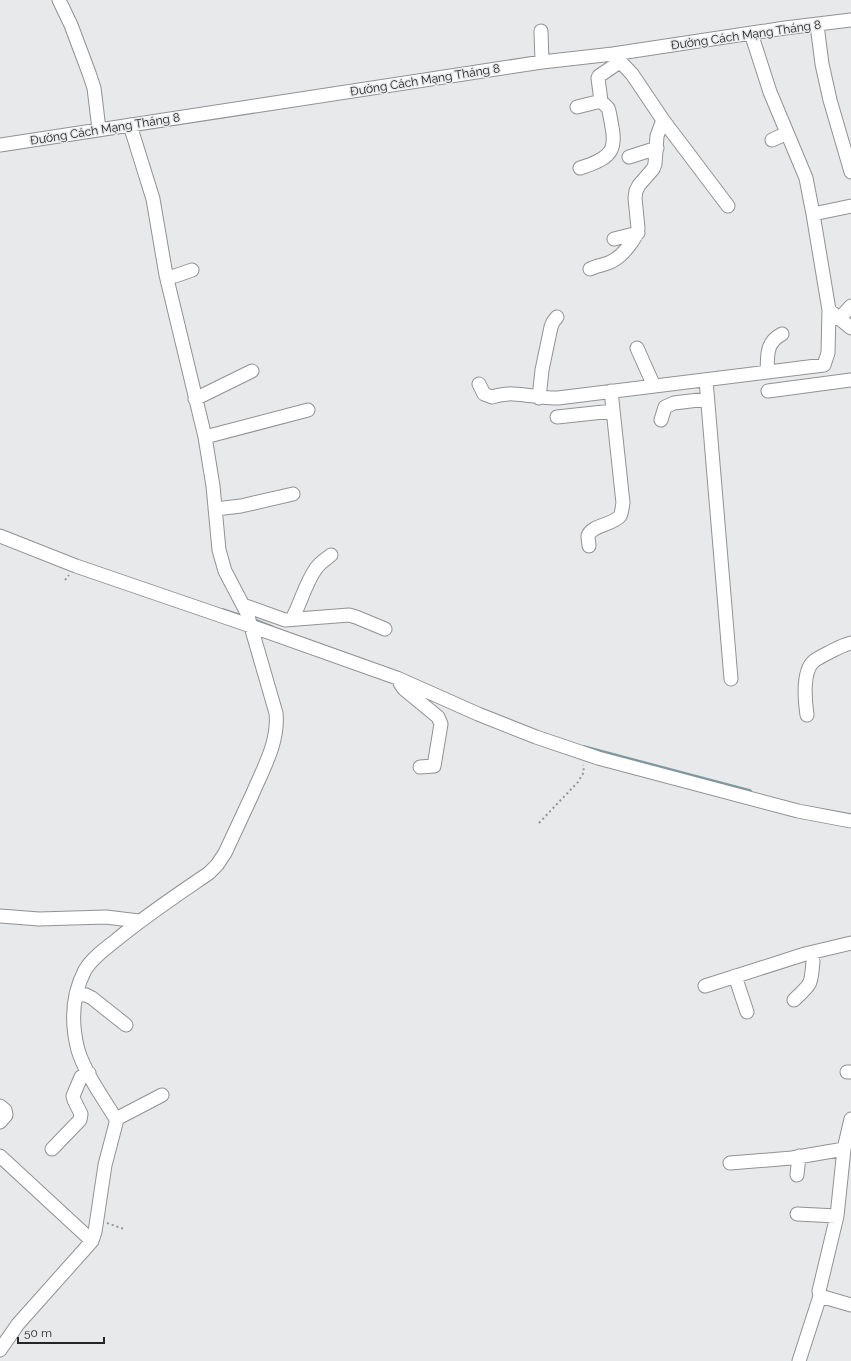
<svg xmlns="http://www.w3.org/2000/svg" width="851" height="1361" font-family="Raleway,sans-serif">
  <rect width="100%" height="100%" fill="#e8e9ea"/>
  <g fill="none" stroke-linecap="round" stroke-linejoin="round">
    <path stroke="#749ba2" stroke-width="3.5" d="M 223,610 L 244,617
      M 252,619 L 272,627
      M 584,747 L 750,791"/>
    <defs>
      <path id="minor" d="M 59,0 L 71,25 L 89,73 L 94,88 L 99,129
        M 817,25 L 822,64 L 830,100 L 851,172
        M 541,31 L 542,62
        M 613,54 L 632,74 L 663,120 L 728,206
        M 577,107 L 601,101
        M 772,140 L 787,133
        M 0,145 L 542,62 L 613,54 L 785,28 L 851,20
        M 629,157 L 657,148
        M 580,168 C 619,156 616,146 609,111 L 608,108 L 601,101 L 598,78 L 599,76 L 621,61
        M 813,214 L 851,206
        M 614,239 L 638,233
        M 590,269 C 598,265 607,265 614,260 C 623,255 637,238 638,228 L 635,198 L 636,191 L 639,185 L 653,169 L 655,164 L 657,136 L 663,120
        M 166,275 L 175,276 L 192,270
        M 829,310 L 851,328
        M 839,319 L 851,306
        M 637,348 L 654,386
        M 767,372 C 768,356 765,343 782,334
        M 706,380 L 731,679
        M 479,384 L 484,394 L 492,397 C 515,389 535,399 558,398 L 824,365 L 828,353 L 829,310 L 813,214 L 806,178 L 770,92 L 751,33
        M 768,391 L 851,380
        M 539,398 L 542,370 L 551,327 L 553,322 L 557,317
        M 195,399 L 252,371
        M 557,417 L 613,411
        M 661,420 L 665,407 L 674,403 L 707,399
        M 205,437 L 308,410
        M 215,509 L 241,506 L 293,494
        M 0,536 L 76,566 L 251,626 L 397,678 L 478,714 L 536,737 L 598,758 L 798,811 L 851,821
        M 589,546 C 589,543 588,539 588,536 C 591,525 613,525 620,516 C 622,513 622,507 623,503 L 611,391
        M 243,605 L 285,620 L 349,615 L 356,617 L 385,629
        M 292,619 C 301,603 305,583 317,567 C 320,563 326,559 331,555
        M 400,683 L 404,689 L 438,717 L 441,724 L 434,766 L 420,767
        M 807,715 C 805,701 802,671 814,661 C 818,658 824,655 828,653 C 836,649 842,645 851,643
        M 0,916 L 39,919 L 106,917 L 139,921
        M 735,976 L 747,1012
        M 705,986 L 805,954 L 851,943
        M 76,994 L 86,995 L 92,998 L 126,1025
        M 794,1000 C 812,983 811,985 813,961
        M 847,1072 L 851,1072
        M 0,1106 L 5,1110 L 6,1115 L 0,1122
        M 116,1119 L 162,1095
        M 851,1119 L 844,1149 L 837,1216 L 819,1291 L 820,1296 L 851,1305
        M 52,1149 L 80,1120 L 81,1114 L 74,1100 L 73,1096 L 81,1077 L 89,1073
        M 0,1156 L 92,1241
        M 730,1163 L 792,1158 L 844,1149
        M 797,1175 L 799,1156
        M 797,1214 L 837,1216
        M 0,1350 L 18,1324 L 92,1241 L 95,1232 L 105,1165 L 116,1123 L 116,1119 C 103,1098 85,1073 78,1050 C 71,1023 72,995 85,970 C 92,958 105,949 115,941 C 145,916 177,895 209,873 L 217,865 L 225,853 C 234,834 243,814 252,795 C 263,769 279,742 276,713 L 247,613 L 225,571 L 219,550 L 213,486 L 205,437 L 166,275 L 153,199 L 130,125
        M 799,1361 L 820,1296"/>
    </defs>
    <use href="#minor" stroke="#929294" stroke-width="15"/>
    <path stroke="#939495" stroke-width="2" stroke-dasharray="2 3" stroke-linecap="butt" d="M 65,580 L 69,575
      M 539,823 L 578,782 L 584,772 L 583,765
      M 107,1223 L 124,1229"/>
    <use href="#minor" stroke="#fff" stroke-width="13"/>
  </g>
  <g text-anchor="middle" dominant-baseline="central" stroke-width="3" stroke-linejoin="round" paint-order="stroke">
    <g font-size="12" fill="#252526" stroke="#e8e9ea">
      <text transform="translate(746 35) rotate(-8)">Đường Cách Mạng Tháng 8</text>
      <text transform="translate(425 80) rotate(-9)">Đường Cách Mạng Tháng 8</text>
      <text transform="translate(105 129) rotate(-9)">Đường Cách Mạng Tháng 8</text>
    </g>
  </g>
  <path d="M18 1337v6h86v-6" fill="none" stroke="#252526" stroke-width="2"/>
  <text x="24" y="1337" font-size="12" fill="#252526" stroke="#e8e9ea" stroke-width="3" paint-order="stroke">50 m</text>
</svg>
